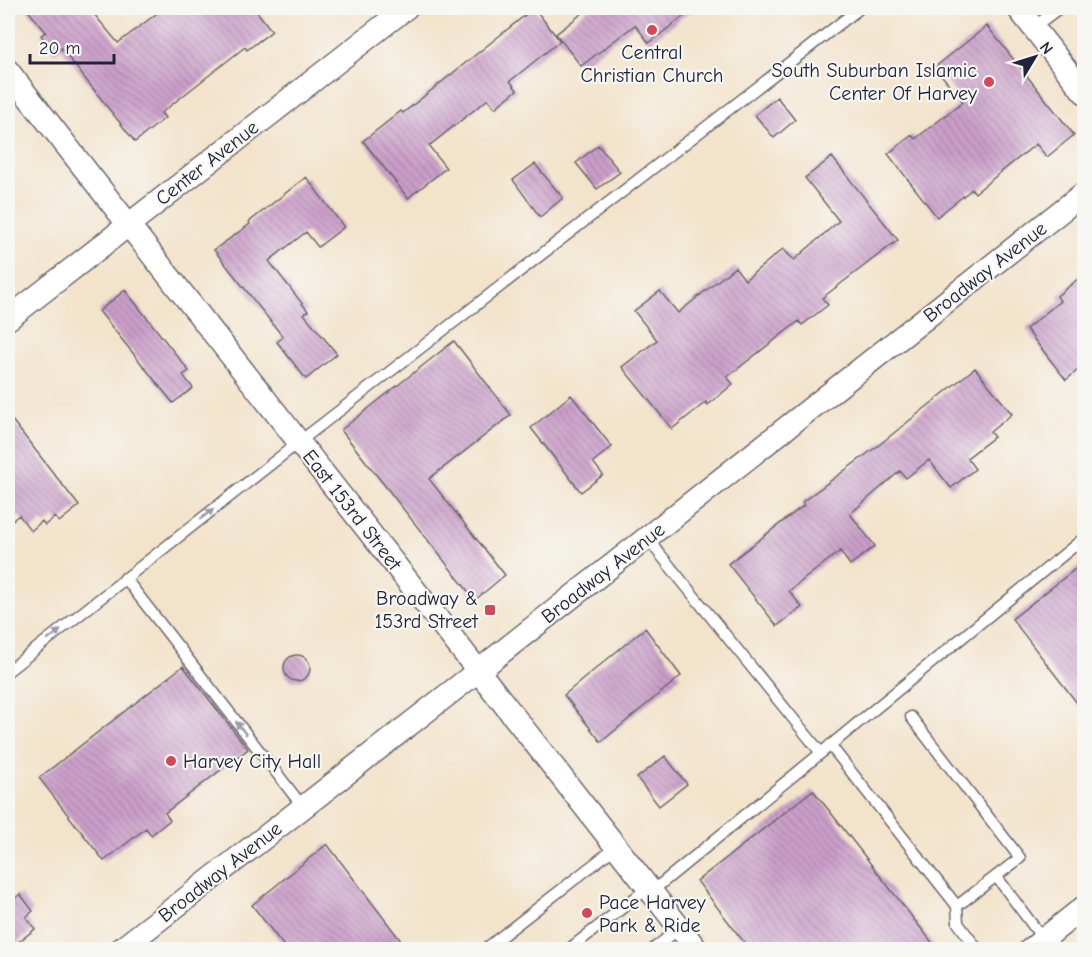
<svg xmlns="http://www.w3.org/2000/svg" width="1092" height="957" font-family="'Comic Neue',sans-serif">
  <defs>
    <pattern id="building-back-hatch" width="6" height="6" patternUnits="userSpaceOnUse" patternTransform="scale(1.5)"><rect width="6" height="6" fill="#cb9fca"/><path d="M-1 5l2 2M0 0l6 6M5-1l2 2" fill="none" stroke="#a481a5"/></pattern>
  </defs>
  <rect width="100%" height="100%" fill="#f6f6f2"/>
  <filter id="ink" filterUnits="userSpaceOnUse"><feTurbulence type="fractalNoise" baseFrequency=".0167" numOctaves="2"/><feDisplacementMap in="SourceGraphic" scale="12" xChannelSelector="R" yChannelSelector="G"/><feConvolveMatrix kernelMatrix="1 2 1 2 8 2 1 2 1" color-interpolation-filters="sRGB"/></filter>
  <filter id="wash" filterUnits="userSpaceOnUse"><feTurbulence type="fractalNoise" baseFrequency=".008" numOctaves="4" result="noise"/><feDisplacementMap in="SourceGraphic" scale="24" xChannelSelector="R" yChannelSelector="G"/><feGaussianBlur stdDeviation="1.35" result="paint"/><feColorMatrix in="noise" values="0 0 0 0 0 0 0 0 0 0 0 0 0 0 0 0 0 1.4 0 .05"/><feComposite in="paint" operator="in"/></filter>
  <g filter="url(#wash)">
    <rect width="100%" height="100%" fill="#f3e3cb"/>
    <g id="blocks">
      <path fill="url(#building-back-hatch)" d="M 26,8 L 89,8 L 118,43 L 164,8 L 254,8 L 272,31 L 247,50 L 245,47 L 161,113 L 165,118 L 135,142 L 61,48 L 54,53 L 41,35 L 46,32 Z
        M 534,8 L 560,41 L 510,81 L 517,90 L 495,108 L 488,99 L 429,146 L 446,168 L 408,198 L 363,141 L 401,111 L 403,113 Z
        M 589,8 L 694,8 L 649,43 L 635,25 L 581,66 L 556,34 Z
        M 987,26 L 1074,135 L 1047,157 L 1036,144 L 975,193 L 972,189 L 937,217 L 888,154 L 912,135 L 915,139 L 963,102 L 935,67 Z
        M 777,97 L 795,120 L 774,138 L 755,115 Z
        M 598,145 L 620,172 L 597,189 L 576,163 Z
        M 832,157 L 898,240 L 822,298 L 828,305 L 802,325 L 799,321 L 727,377 L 733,384 L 708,405 L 706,402 L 672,429 L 622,367 L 657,340 L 634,311 L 660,291 L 678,313 L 735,267 L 745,280 L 783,249 L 794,260 L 839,221 L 805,178 Z
        M 535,164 L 563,198 L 540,217 L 513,180 Z
        M 306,177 L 344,227 L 318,247 L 306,232 L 269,261 L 308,311 L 304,314 L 337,354 L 306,379 L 277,342 L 283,337 L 214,250 L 250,224 L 249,222 Z
        M 1084,274 L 1084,365 L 1066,380 L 1026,329 L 1060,301 L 1057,296 Z
        M 125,290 L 189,371 L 183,375 L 193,388 L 173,403 L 99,311 Z
        M 454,341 L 511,415 L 429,479 L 505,575 L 475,600 L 341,430 Z
        M 975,368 L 1012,414 L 990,432 L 994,437 L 967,458 L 975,469 L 951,488 L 929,460 L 906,478 L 900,471 L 850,514 L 875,546 L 850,565 L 840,551 L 789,591 L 802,607 L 777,626 L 728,564 L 804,505 L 802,502 L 879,445 Z
        M 571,395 L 612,447 L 593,462 L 603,475 L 581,492 L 531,428 Z
        M 8,415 L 79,506 L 59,522 L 55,517 L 45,525 L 42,521 L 31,531 L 19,515 L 8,524 Z
        M 1084,562 L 1084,712 L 1012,619 Z
        M 645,628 L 681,676 L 601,742 L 564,695 Z
        M284 668a13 13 0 1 1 26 0a13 13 0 1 1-26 0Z
        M 183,666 L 248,749 L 165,813 L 170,820 L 151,835 L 146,828 L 104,861 L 39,778 Z
        M 665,756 L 687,784 L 659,806 L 637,778 Z
        M 813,790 L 938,950 L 750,950 L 697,881 Z
        M 327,844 L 408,950 L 287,950 L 252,905 Z
        M 8,893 L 13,900 L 20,894 L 33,911 L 26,917 L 35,929 L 8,950 Z"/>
    </g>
  </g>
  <g filter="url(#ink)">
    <use href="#blocks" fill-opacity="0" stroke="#6b666d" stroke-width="1.5"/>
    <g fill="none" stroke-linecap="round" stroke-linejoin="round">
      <defs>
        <path id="service" d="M 1034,27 L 1059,8
          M 647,538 L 821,753
          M 125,578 L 303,807
          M 8,671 L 299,442 L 860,8
          M 830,745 L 957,906 L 1020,858 L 911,717
          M 996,876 L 1043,939
          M 651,892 L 1084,538
          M 957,906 L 958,923 L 978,950
          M 484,950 L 616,847
          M 568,950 L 648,888
          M 652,950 L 680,928"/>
        <path id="minor" d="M 1018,8 L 1084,92
          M 8,71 L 697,950
          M 8,319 L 406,8
          M 120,950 L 478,671 L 1084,193
          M 1030,950 L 1084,907"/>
      </defs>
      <use href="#service" stroke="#6b666d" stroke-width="13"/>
      <use href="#minor" stroke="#6b666d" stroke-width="25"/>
      <use href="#service" stroke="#fff" stroke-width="10"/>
      <use href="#minor" stroke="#fff" stroke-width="22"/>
    </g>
    <defs><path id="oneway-solid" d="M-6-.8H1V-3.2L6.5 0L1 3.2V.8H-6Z" transform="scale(1.5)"/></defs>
    <g fill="#9c9ca7">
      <use href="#oneway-solid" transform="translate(207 514) rotate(-38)"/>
      <use href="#oneway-solid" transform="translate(54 635) rotate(-38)"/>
      <use href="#oneway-solid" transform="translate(241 728) rotate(-128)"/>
    </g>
  </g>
  <g fill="#d1495b" stroke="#f6f6f2" stroke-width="2">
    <circle cx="652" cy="30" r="6"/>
    <circle cx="989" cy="82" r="6"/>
    <rect x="484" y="604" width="12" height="12" rx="3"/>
    <circle cx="171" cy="761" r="6"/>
    <circle cx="587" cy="913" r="6"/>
  </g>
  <g text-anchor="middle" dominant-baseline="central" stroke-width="4.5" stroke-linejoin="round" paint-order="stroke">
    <g font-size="20" fill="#22223b" stroke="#f6f6f2" text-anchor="end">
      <text x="652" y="52" text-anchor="middle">Central<tspan x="652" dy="23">Christian Church</tspan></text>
      <text x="977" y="70">South Suburban Islamic<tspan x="977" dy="23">Center Of Harvey</tspan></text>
      <text x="478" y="598">Broadway &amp;<tspan x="478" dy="23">153rd Street</tspan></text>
      <text x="183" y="761" text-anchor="start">Harvey City Hall</text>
      <text x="599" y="902" text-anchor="start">Pace Harvey<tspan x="599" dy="23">Park &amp; Ride</tspan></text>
    </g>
    <g font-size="20" fill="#22223b" stroke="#f6f6f2">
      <text transform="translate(207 163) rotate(-38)">Center Avenue</text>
      <text transform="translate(985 272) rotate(-38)">Broadway Avenue</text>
      <text transform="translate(352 510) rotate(52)">East 153rd Street</text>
      <text transform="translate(603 573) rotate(-38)">Broadway Avenue</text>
      <text transform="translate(220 872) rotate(-38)">Broadway Avenue</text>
    </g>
  </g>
  <rect width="1092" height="957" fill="none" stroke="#f6f6f2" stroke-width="30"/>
  <g transform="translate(1035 57) rotate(52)" stroke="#f6f6f2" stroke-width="4.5" paint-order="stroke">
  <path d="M0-4.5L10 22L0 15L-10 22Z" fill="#22223b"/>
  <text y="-9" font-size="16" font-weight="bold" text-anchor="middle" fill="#22223b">N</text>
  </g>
  <path d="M30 54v9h84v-9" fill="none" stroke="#22223b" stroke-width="3"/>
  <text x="39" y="54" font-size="18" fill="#22223b" stroke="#f6f6f2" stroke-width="4.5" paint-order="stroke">20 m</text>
</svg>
